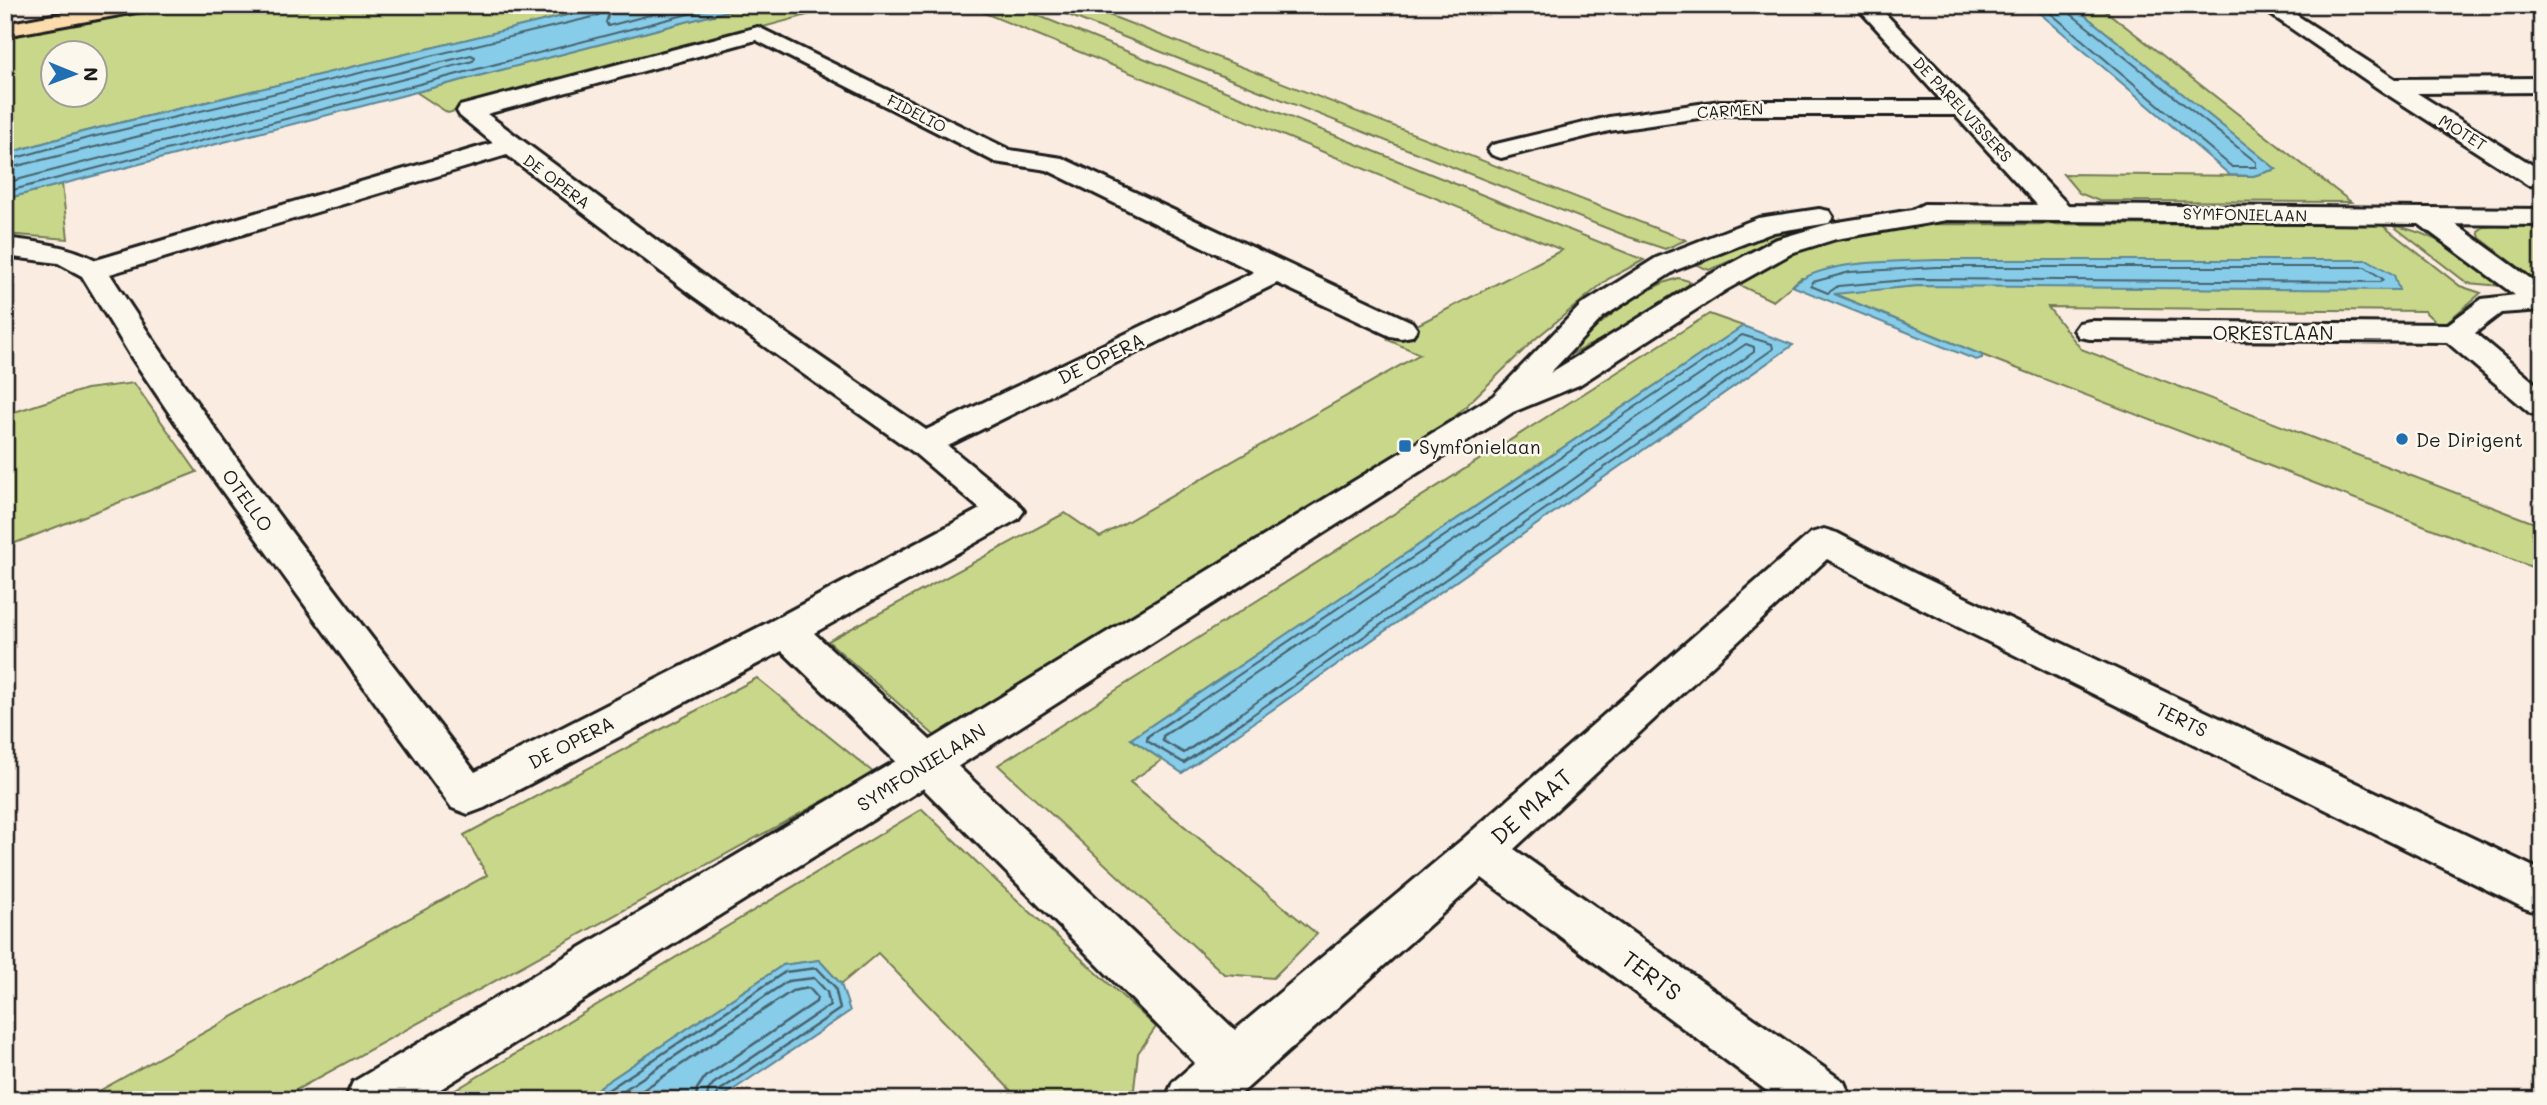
<svg xmlns="http://www.w3.org/2000/svg" width="2547" height="1105" font-family="Mali,sans-serif">
  <rect width="100%" height="100%" fill="#fbece1"/>
  <filter id="ink" filterUnits="userSpaceOnUse"><feTurbulence type="fractalNoise" baseFrequency=".0143" numOctaves="2"/><feDisplacementMap in="SourceGraphic" scale="14" xChannelSelector="R" yChannelSelector="G"/><feConvolveMatrix kernelMatrix="1 2 1 2 8 2 1 2 1" color-interpolation-filters="sRGB"/></filter>
  <g filter="url(#ink)">
    <path fill="#c9d78a" stroke="#727a53" stroke-width="2" fill-rule="evenodd" d="M 174,5 L 609,5 L 82,132 L 5,154 L 5,36 ZM 52,52 L 94,52 L 94,94 L 52,94 Z
      M 751,5 L 844,5 L 448,113 L 416,92 Z
      M 965,5 L 1012,5 L 1644,260 L 1608,279 L 1534,340 L 1438,433 L 935,736 L 828,641 L 1065,513 L 1100,537 L 1420,354 L 1388,340 L 1562,250 Z
      M 1043,5 L 1083,5 L 1686,240 L 1665,249 L 1629,237 Z
      M 2072,5 L 2098,5 L 2351,202 L 2099,201 L 2079,193 L 2063,174 L 2253,176 L 2276,169 Z
      M 62,184 L 68,239 L 5,234 L 5,199 Z
      M 1932,224 L 2382,225 L 2460,286 L 2481,293 L 2441,327 L 2424,311 L 2048,307 L 2081,349 L 2542,526 L 2542,571 L 1982,355 L 1832,293 L 1917,286 L 1801,278 L 1773,301 L 1737,284 L 1809,246 L 1855,233 Z
      M 2392,225 C 2439,234 2466,258 2502,286 L 2467,283 Z
      M 2506,225 L 2542,225 L 2542,278 L 2533,278 L 2480,238 L 2478,231 L 2484,227 Z
      M 1808,228 L 1709,270 L 1697,265 L 1766,235 Z
      M 1678,278 L 1689,281 L 1689,284 L 1606,337 L 1564,358 C 1597,326 1632,291 1678,278 Z
      M 1709,314 L 1743,326 L 1131,739 L 1162,760 L 1130,782 L 1317,934 L 1273,978 L 1224,974 L 998,765 Z
      M 134,383 L 197,472 L 5,547 L 5,415 L 86,389 Z
      M 757,678 L 874,773 L 278,1100 L 83,1100 L 487,875 L 464,835 Z
      M 922,809 L 991,876 L 1156,1027 L 1138,1053 L 1134,1089 L 1120,1100 L 1020,1100 L 878,953 L 841,984 L 819,960 L 783,965 L 580,1100 L 439,1100 Z"/>
    <path fill="#87cce8" stroke="#5c8696" stroke-width="2" d="M 609,5 L 751,5 L 5,199 L 5,154 L 82,132 Z
      M 2030,5 L 2072,5 L 2276,169 L 2253,176 L 2230,175 Z
      M 1935,260 L 2368,260 L 2394,275 L 2399,290 L 1917,286 L 1834,294 L 1982,355 L 1982,358 L 1976,360 L 1792,286 C 1823,259 1895,262 1935,260 Z
      M 1743,326 L 1793,345 L 1182,773 L 1131,739 Z
      M 819,960 L 841,984 L 850,1011 L 718,1100 L 580,1100 L 783,965 Z"/>
    <g fill="none" stroke-linecap="round" stroke-linejoin="round">
      <path stroke="#47626e" stroke-width="2" d="M 612,5 L 606,22 L 608,26 L 688,5
        M 2041,5 L 2232,167 L 2256,167 L 2256,162 L 2071,14 L 2068,5
        M 5,161 L 84,139 L 597,16 L 602,12 L 603,5
        M 5,169 L 471,55 L 475,57 L 473,61 L 5,183
        M 5,192 L 723,5
        M 1936,267 L 2365,267 L 2383,279 L 2380,282 L 1917,279 L 1838,286 L 1828,293 L 1811,286 L 1813,282 L 1850,272 Z
        M 1175,718 L 1742,335 L 1772,344 L 1773,349 L 1248,718
        M 1190,718 L 1746,344 L 1754,347 L 1754,352 L 1234,718"/>
      <path stroke="#47626e" stroke-width="2.5" d="M 1178,716 L 1148,736 L 1147,741 L 1184,763 L 1251,716
        M 1193,716 L 1163,736 L 1163,741 L 1184,753 L 1237,716
        M 593,1100 L 785,972 L 817,968 L 835,987 L 840,1009 L 719,1091 L 715,1100
        M 609,1100 L 788,981 L 814,978 L 827,992 L 830,1005 L 713,1084 L 708,1091 L 707,1100
        M 628,1100 L 792,991 L 809,988 L 817,997 L 816,1002 L 705,1077 L 697,1089 L 696,1100"/>
      <defs>
        <path id="minor" d="M 1855,5 L 1877,5 L 2070,207 L 2074,213 L 2070,219 L 2060,221 L 2050,219 L 1955,115 L 1720,115 L 1609,131 L 1501,158 L 1492,155 L 1488,150 L 1492,145 L 1609,117 L 1720,101 L 1942,101 Z
          M 2257,5 L 2281,5 L 2395,79 L 2542,78 L 2542,92 L 2417,93 L 2542,171 L 2542,186 L 2528,185 L 2382,91 Z
          M 758,27 L 1010,150 L 1062,158 L 1412,322 L 1417,329 L 1412,336 L 1401,338 L 1390,336 L 1277,283 L 948,446 L 1018,503 L 1024,511 L 1018,519 L 814,633 L 943,752 L 1235,1030 L 1464,838 L 1811,533 L 1824,529 L 1837,533 L 1914,573 L 2542,871 L 2542,914 L 2524,908 L 1886,591 L 1827,559 L 1514,849 L 1844,1082 L 1852,1100 L 1779,1100 L 1482,878 L 1234,1100 L 1165,1100 L 1173,1082 L 1195,1063 L 911,776 L 782,651 L 484,808 L 468,814 L 452,808 L 217,484 L 130,355 L 82,276 L 58,263 L 5,256 L 5,238 C 37,242 67,245 96,260 L 493,143 L 460,116 L 457,111 L 460,106 ZM 756,40 L 995,162 L 1047,170 L 1254,272 L 926,430 L 715,284 L 487,114 ZM 507,155 L 693,296 L 912,451 L 980,509 L 771,621 L 475,772 C 350,608 221,448 110,274 Z
          M 2426,208 L 2542,209 L 2542,225 L 2426,224 L 2416,222 L 2412,216 L 2416,210 Z
          M 2541,292 L 2542,310 L 2501,313 L 2475,333 L 2542,389 L 2542,416 L 2530,413 L 2447,342 L 2090,339 L 2079,337 L 2074,330 L 2079,323 L 2090,321 L 2448,324 L 2482,299 Z"/>
        <path id="tertiary" d="M 1924,204 L 2426,208 L 2436,210 L 2542,287 L 2542,310 L 2531,307 L 2419,224 L 1947,220 L 1836,239 L 1794,252 L 1726,290 L 1579,385 L 1513,412 L 943,776 L 423,1100 L 345,1100 L 353,1082 L 911,752 L 1493,396 L 1581,305 L 1656,258 L 1758,218 L 1819,209 L 1829,211 L 1833,217 L 1829,223 L 1774,232 L 1676,270 L 1603,317 L 1550,373 L 1704,278 L 1774,240 L 1832,223 L 1912,210 Z"/>
        <path id="trunk" d="M 106,5 L 152,5 L 149,9 L 142,11 L 5,36 L 5,24 Z"/>
      </defs>
      <use href="#minor" stroke="#1c1c1c" stroke-width="6"/>
      <use href="#tertiary" stroke="#1c1c1c" stroke-width="6"/>
      <use href="#trunk" stroke="#1c1c1c" stroke-width="6"/>
      <use href="#minor" fill="#fbf7ec" fill-rule="evenodd"/>
      <use href="#tertiary" fill="#fbf7ec" fill-rule="evenodd"/>
      <use href="#trunk" fill="#fcdcac" fill-rule="evenodd"/>
    </g>
  </g>
  <g fill="#1f6fb2" stroke="#fbf7ec" stroke-width="2.5">
    <circle cx="2402" cy="439" r="7"/>
    <rect x="1398" y="439" width="14" height="14" rx="3.5"/>
  </g>
  <g text-anchor="middle" dominant-baseline="central" stroke-width="5" stroke-linejoin="round" paint-order="stroke">
    <g font-size="16" fill="#1c1c1c" stroke="#fbf7ec">
      <text transform="translate(1963 109) rotate(47)">DE PARELVISSERS</text>
      <text transform="translate(1730 110) rotate(-3)">CARMEN</text>
      <text transform="translate(917 113) rotate(27)">FIDELIO</text>
      <text transform="translate(2463 132) rotate(32)">MOTET</text>
      <text transform="translate(557 181) rotate(37)">DE OPERA</text>
      <text transform="translate(2245 214) rotate(1)">SYMFONIELAAN</text>
    </g>
    <g font-size="19" fill="#1c1c1c" stroke="#fbf7ec">
      <text x="2273" y="332">ORKESTLAAN</text>
      <text transform="translate(1101 358) rotate(-26)">DE OPERA</text>
      <text transform="translate(248 500) rotate(54)">OTELLO</text>
      <text transform="translate(2182 719) rotate(26)">TERTS</text>
      <text transform="translate(571 742) rotate(-27)">DE OPERA</text>
      <text transform="translate(921 767) rotate(-32)">SYMFONIELAAN</text>
    </g>
    <g font-size="19" fill="#1c1c1c" stroke="#fbf7ec" text-anchor="start">
      <text x="2416" y="439">De Dirigent</text>
      <text x="1419" y="446">Symfonielaan</text>
    </g>
    <g font-size="23" fill="#1c1c1c" stroke="#fbf7ec">
      <text transform="translate(1531 806) rotate(-42)">DE MAAT</text>
      <text transform="translate(1652 975) rotate(36)">TERTS</text>
    </g>
  </g>
  <rect width="2547" height="1105" fill="none" stroke="#fbf7ec" stroke-width="28"/>
  <rect x="14" y="14" width="2519" height="1077" fill="none" stroke="#1c1c1c" stroke-width="2.5" filter="url(#ink)"/>
  <g transform="translate(74 74) rotate(91)"><circle r="33" fill="#fbf7ec" stroke="#a29f99" stroke-width="2"/>
  <path d="M0-5L12 26L0 18L-12 26Z" fill="#1f6fb2"/>
  <text y="-10" font-size="19" font-weight="bold" text-anchor="middle" fill="#1c1c1c">N</text>
  </g>
</svg>
